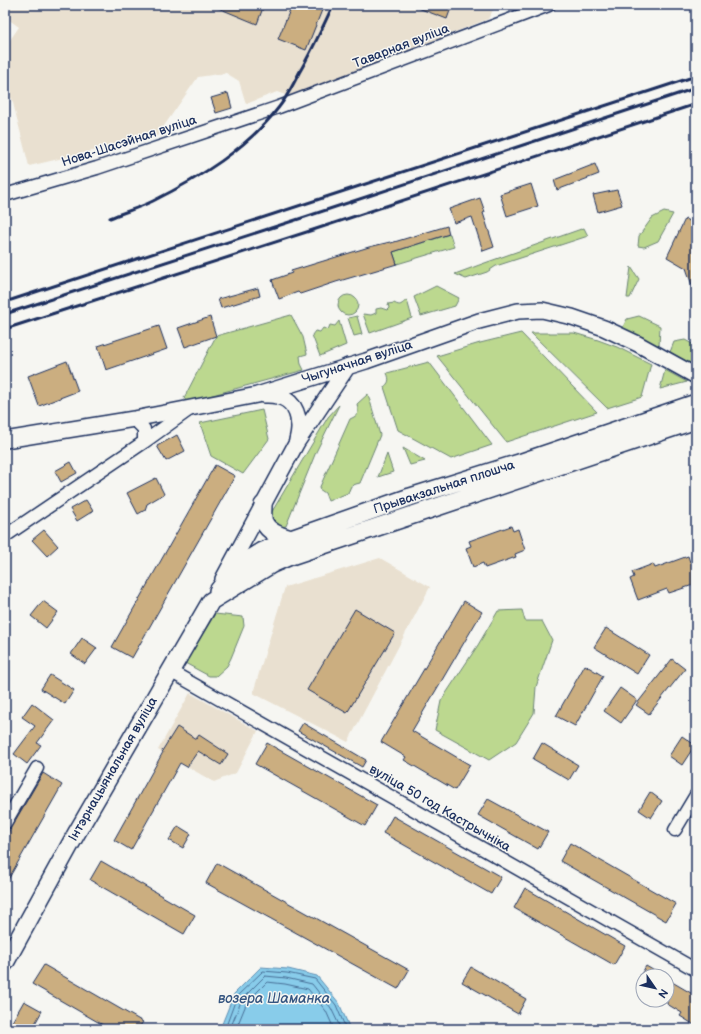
<svg xmlns="http://www.w3.org/2000/svg" width="701" height="1034" font-family="'Balsamiq Sans',sans-serif">
  <rect width="100%" height="100%" fill="#f6f6f2"/>
  <filter id="ink" filterUnits="userSpaceOnUse"><feTurbulence type="fractalNoise" baseFrequency=".025" numOctaves="2"/><feDisplacementMap in="SourceGraphic" scale="8" xChannelSelector="R" yChannelSelector="G"/><feConvolveMatrix kernelMatrix="1 2 1 2 8 2 1 2 1" color-interpolation-filters="sRGB"/></filter>
  <g filter="url(#ink)">
    <path fill="#e9e0d0" d="M 5,5 L 496,5 L 488,19 L 291,97 L 277,92 L 246,104 L 239,81 L 226,73 L 198,77 L 157,136 L 29,166 L 12,99 L 5,90 L 5,47 L 19,27 L 5,17 Z
      M 380,558 L 430,587 L 348,742 L 253,693 L 285,587 Z
      M 190,693 L 258,731 L 236,773 L 214,782 L 158,750 Z"/>
    <path fill="#bcd88f" stroke="#6c8476" d="M 664,212 L 673,214 L 658,241 L 644,247 L 638,246 L 639,236 L 652,218 Z
      M 584,228 L 588,236 L 496,266 L 487,272 L 466,279 L 455,274 L 482,264 Z
      M 450,234 L 454,247 L 397,264 L 393,252 Z
      M 631,267 L 639,279 L 630,298 L 627,298 Z
      M 436,286 L 459,298 L 455,306 L 421,316 L 414,297 Z
      M338 305a10 10 0 1 1 20 0a10 10 0 1 1-20 0Z
      M 407,300 L 412,318 L 370,333 L 363,314 L 371,315 L 376,313 L 376,309 L 381,308 L 387,310 L 389,308 L 388,304 L 394,303 C 401,307 401,304 407,300 Z
      M 291,315 L 303,337 L 307,354 L 300,356 L 301,364 L 304,370 L 187,402 L 184,398 L 216,336 Z
      M 357,316 L 362,334 L 354,336 L 348,318 Z
      M 639,316 L 660,326 L 659,346 L 622,329 L 627,319 Z
      M 339,321 L 346,345 L 320,356 L 312,335 L 315,331 L 320,332 L 323,328 L 328,330 L 330,325 L 335,326 Z
      M 521,333 L 597,412 L 506,442 L 437,356 L 480,343 Z
      M 531,333 L 574,333 L 598,340 L 617,347 L 651,364 L 642,397 L 607,408 Z
      M 685,340 L 696,346 L 696,364 L 693,365 L 670,352 L 674,342 Z
      M 429,362 L 492,445 L 451,459 L 398,430 L 384,387 C 389,383 390,380 387,373 Z
      M 665,370 L 687,382 L 660,389 Z
      M 368,394 L 380,435 L 360,483 L 356,484 L 351,486 L 348,493 L 328,501 L 325,493 L 319,489 L 350,419 C 359,415 359,413 357,404 Z
      M 339,405 L 316,452 L 286,526 L 280,527 L 272,523 L 270,515 L 328,417 Z
      M 262,410 L 269,439 L 243,474 L 211,456 L 200,423 Z
      M 403,448 L 425,461 L 410,465 Z
      M 387,454 L 393,472 L 378,477 Z
      M 522,610 L 525,621 L 542,621 L 552,640 L 536,687 L 534,713 L 516,742 L 489,760 L 435,730 L 441,701 L 478,645 L 498,611 Z
      M 215,614 L 243,617 L 244,626 L 231,658 L 227,666 L 216,676 L 209,676 L 185,663 Z"/>
    <path fill="#88ccea" stroke="#5c8db2" d="M 261,967 L 288,969 L 317,976 L 339,1003 L 350,1029 L 220,1029 L 234,994 Z"/>
    <g fill="none" stroke-linecap="round" stroke-linejoin="round">
      <path stroke="#476e96" stroke-width="1" d="M 225,1029 L 237,996 L 263,971 L 287,973 L 315,979 L 336,1005 L 346,1029
        M 230,1029 L 242,999 L 265,976 L 286,978 L 312,984 L 331,1008 L 341,1029
        M 236,1029 L 247,1002 L 267,982 L 285,984 L 308,989 L 326,1011 L 334,1029"/>
    </g>
    <path fill="#cbae80" stroke="#1b2f5e" d="M 211,5 L 264,5 L 257,24 Z
      M 292,5 L 324,5 L 306,50 L 278,39 Z
      M 413,5 L 452,5 L 447,19 L 413,6 Z
      M 228,93 L 232,108 L 216,113 L 211,98 Z
      M 595,164 L 599,174 L 557,190 L 554,180 Z
      M 531,184 L 538,206 L 507,216 L 500,194 Z
      M 617,190 L 622,205 L 598,212 L 593,195 Z
      M 480,198 L 485,212 L 483,213 L 494,247 L 483,251 L 472,217 L 454,223 L 449,209 Z
      M 685,219 L 696,224 L 696,291 L 694,291 L 686,268 L 667,257 Z
      M 447,226 L 449,234 L 393,252 L 397,264 L 336,282 L 300,294 L 298,292 L 279,299 L 273,283 L 272,280 L 292,273 L 291,271 L 369,247 L 390,242 L 391,243 Z
      M 258,288 L 260,296 L 221,308 L 218,299 Z
      M 210,317 L 216,336 L 185,347 L 178,328 Z
      M 159,326 L 167,349 L 106,370 L 98,346 Z
      M 67,361 L 78,391 L 39,406 L 28,376 Z
      M 177,435 L 185,451 L 166,461 L 157,446 Z
      M 71,462 L 77,473 L 61,482 L 55,471 Z
      M 215,465 L 235,476 L 132,658 L 112,647 Z
      M 156,478 L 164,494 L 147,504 L 145,510 L 138,514 L 127,493 Z
      M 86,500 L 93,511 L 77,521 L 70,509 Z
      M 511,526 L 513,531 L 518,529 L 525,550 L 515,554 L 516,557 L 485,568 L 483,563 L 473,567 L 466,548 L 471,546 L 469,541 Z
      M 44,530 L 58,546 L 47,556 L 32,540 Z
      M 688,556 L 690,562 L 694,560 L 696,565 L 696,584 L 669,593 L 667,589 L 638,600 L 630,579 L 634,577 L 632,572 L 653,564 L 655,568 Z
      M 43,601 L 58,612 L 46,628 L 31,616 Z
      M 464,601 L 482,612 L 412,731 L 470,765 L 455,790 L 404,760 L 406,757 L 381,742 Z
      M 355,609 L 395,633 L 347,713 L 307,690 Z
      M 606,628 L 649,655 L 637,674 L 594,647 Z
      M 82,638 L 97,648 L 85,664 L 71,654 Z
      M 672,659 L 685,669 L 649,714 L 636,705 Z
      M 585,665 L 603,676 L 575,726 L 556,716 Z
      M 50,675 L 74,690 L 65,704 L 41,689 Z
      M 620,688 L 637,700 L 621,723 L 604,711 Z
      M 32,703 L 54,720 L 37,743 L 41,745 L 27,764 L 14,754 L 35,726 L 22,717 Z
      M 303,723 L 366,760 L 362,767 L 298,731 Z
      M 177,727 L 196,739 L 199,735 L 228,754 L 221,765 L 198,751 L 187,767 L 180,763 L 131,850 L 114,840 L 157,763 L 163,752 L 162,751 Z
      M 682,736 L 695,745 L 682,765 L 669,756 Z
      M 267,743 L 377,805 L 365,826 L 255,764 Z
      M 542,743 L 578,765 L 569,780 L 533,759 Z
      M 43,773 L 62,785 L 5,885 L 5,838 Z
      M 650,792 L 662,801 L 651,818 L 639,810 Z
      M 488,799 L 548,832 L 538,849 L 478,815 Z
      M 393,816 L 501,877 L 491,894 L 383,833 Z
      M 178,826 L 191,834 L 183,848 L 169,840 Z
      M 570,843 L 676,904 L 666,921 L 560,861 Z
      M 101,861 L 195,915 L 184,934 L 90,880 Z
      M 217,863 L 409,970 L 398,989 L 206,883 Z
      M 525,888 L 625,946 L 614,965 L 514,908 Z
      M 44,965 L 143,1022 L 138,1029 L 110,1029 L 32,984 Z
      M 646,966 L 663,976 L 640,976 Z
      M 471,967 L 526,999 L 518,1014 L 462,982 Z
      M 667,979 L 696,996 L 696,1026 L 680,1016 L 682,1013 L 667,1004 Z
      M 24,1001 L 42,1011 L 32,1029 L 8,1029 Z"/>
    <g fill="none" stroke-linecap="round" stroke-linejoin="round">
      <defs>
        <path id="minor" d="M 5,195 L 97,168 L 279,107 L 549,5
          M 134,419 L 144,429 L 144,442
          M 5,536 L 144,442 L 190,409
          M 170,671 L 696,970
          M 5,823 L 37,768
          M 675,830 L 696,795"/>
        <path id="tertiary" d="M 264,395 C 281,394 294,400 298,418 C 298,421 299,424 299,427 C 299,432 298,436 297,440
          M 5,440 L 134,419 L 257,395 L 366,361 L 479,321 L 518,311 L 542,310 L 572,317 L 604,328 L 638,344 L 696,376
          M 223,579 L 297,442 L 348,366"/>
        <path id="secondary" d="M 263,505 C 263,510 262,517 264,522 C 269,533 281,536 291,539
          M 218,591 L 231,574 L 243,563 L 262,551 L 291,539 L 410,497 L 522,462 L 696,403
          M 5,963 L 76,834 L 211,601 L 272,564 L 288,557 L 696,420"/>
      </defs>
      <use href="#minor" stroke="#1b2f5e" stroke-width="15"/>
      <use href="#tertiary" stroke="#1b2f5e" stroke-width="18"/>
      <use href="#secondary" stroke="#1b2f5e" stroke-width="20"/>
      <use href="#minor" stroke="#f6f6f2" stroke-width="12"/>
      <use href="#tertiary" stroke="#f6f6f2" stroke-width="15"/>
      <use href="#secondary" stroke="#f6f6f2" stroke-width="17"/>
      <path stroke="#1b2f5e" stroke-width="3" d="M 110,218 C 124,212 139,208 153,201 C 199,178 247,149 279,107 C 287,97 293,85 299,73 C 312,51 322,29 333,5
        M 5,302 L 696,76
        M 5,314 L 305,217 L 696,88
        M 5,329 L 316,229 L 696,104"/>
    </g>
  </g>
  <g text-anchor="middle" dominant-baseline="central" stroke-width="3" stroke-linejoin="round" paint-order="stroke">
    <g font-size="13" fill="#1b2f5e" stroke="#f6f6f2">
      <text transform="translate(401 46) rotate(-21)">Таварная вуліца</text>
      <text transform="translate(129 141) rotate(-18)">Нова-Шасэйная вуліца</text>
      <text transform="translate(357 362) rotate(-18)">Чыгуначная вуліца</text>
      <text transform="translate(444 487) rotate(-18)">Прывакзальная плошча</text>
      <text transform="translate(113 769) rotate(-60)">Інтэрнацыянальная вуліца</text>
      <text transform="translate(440 808) rotate(30)">вуліца 50 год Кастрычніка</text>
    </g>
    <g font-size="14" font-style="italic" fill="#365681" stroke="#f6f6f2">
      <text x="274" y="998">возера Шаманка</text>
    </g>
  </g>
  <rect width="701" height="1034" fill="none" stroke="#f6f6f2" stroke-width="20"/>
  <rect x="10" y="10" width="681" height="1014" fill="none" stroke="#1b2f5e" stroke-width="1.5" filter="url(#ink)"/>
  <g transform="translate(655 988) rotate(124)"><circle r="19" fill="#f6f6f2" stroke="#9ea6b7"/>
  <path d="M0-3L7 15L0 10L-7 15Z" fill="#1b2f5e"/>
  <text y="-6" font-size="11" font-weight="bold" text-anchor="middle" fill="#1b2f5e">N</text>
  </g>
</svg>
